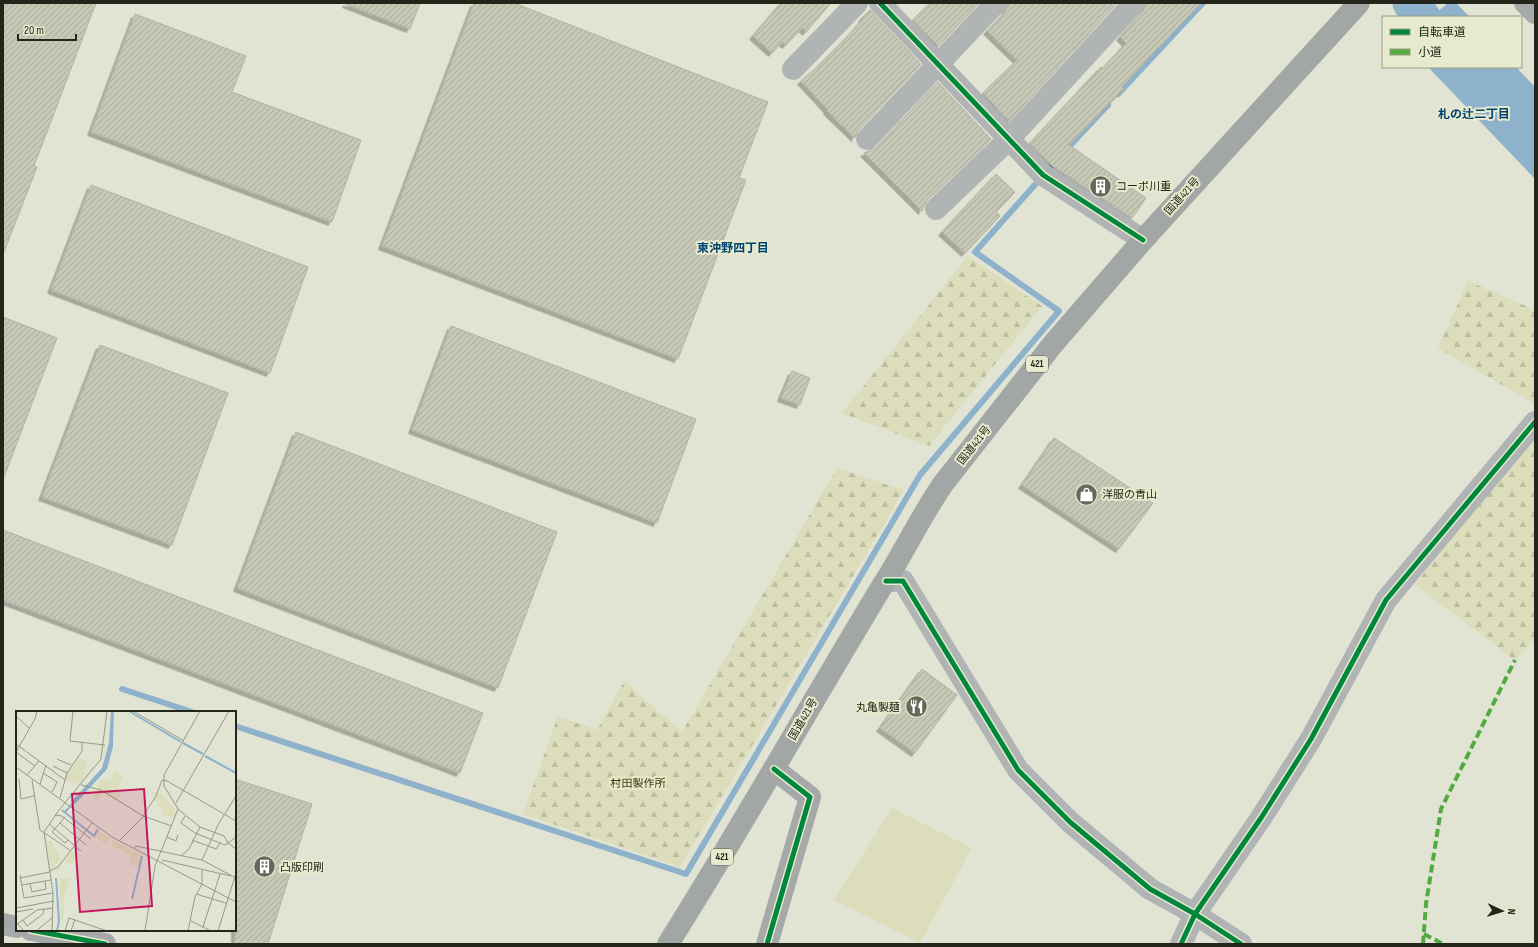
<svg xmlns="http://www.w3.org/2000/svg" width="1538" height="947" font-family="'Sofia Sans Condensed','Noto Sans JP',sans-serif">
  <defs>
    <pattern id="forest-firs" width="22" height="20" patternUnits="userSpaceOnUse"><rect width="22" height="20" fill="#dbddbb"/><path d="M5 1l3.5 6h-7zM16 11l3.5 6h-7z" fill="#bcbea0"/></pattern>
    <pattern id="building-hatch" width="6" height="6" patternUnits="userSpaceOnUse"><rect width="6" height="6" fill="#c6c7b4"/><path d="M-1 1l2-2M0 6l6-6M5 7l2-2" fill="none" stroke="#aaab9a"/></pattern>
    <filter id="shadow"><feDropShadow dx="-3.5" dy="3.5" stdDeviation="0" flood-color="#0004"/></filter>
  </defs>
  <rect width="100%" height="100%" fill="#e2e4d3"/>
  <path fill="#dbddbb" d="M 892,808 L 972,848 L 920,943 L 834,900 Z"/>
  <path fill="url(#forest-firs)" d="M 968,256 L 1042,306 L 929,446 L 842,413 Z
    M 1468,281 L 1535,310 L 1535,404 L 1438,348 Z
    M 1535,426 L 1535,640 L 1515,660 L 1415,585 Z
    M 837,468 L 904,490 L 680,867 L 523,814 L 558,716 L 597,730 L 624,681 L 682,732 Z"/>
  <path fill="#8fb2cc" d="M 1448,3 L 1456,3 L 1470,17 L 1431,17 Z
    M 1428,67 L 1516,67 L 1535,87 L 1535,179 Z"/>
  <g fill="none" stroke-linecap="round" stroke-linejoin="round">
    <path stroke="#8fb2cc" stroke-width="6" d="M 1118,94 L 1203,3
      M 1065,151 L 1108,105
      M 122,689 L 192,712
      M 235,726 L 686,874 L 920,475 L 1059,311 L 975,252 L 1057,160"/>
    <path stroke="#8fb2cc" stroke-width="35" d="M 1410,3 L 1423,17"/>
  </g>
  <path fill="url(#building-hatch)" stroke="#b1b2a5" filter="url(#shadow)" d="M 3,3 L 96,3 L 34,166 L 37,167 L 4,252 L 3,251 Z
    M 346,3 L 420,3 L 410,29 L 346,4 Z
    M 474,3 L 514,3 L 768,102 L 739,178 L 746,180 L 678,359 L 382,246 Z
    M 781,3 L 831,3 L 806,32 L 802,28 L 786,45 L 782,42 L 772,53 L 753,36 Z
    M 930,3 L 979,3 L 938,46 L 913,20 Z
    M 1008,3 L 1117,3 L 1009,121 L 983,93 L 1017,60 L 987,31 L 1005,12 Z
    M 1146,3 L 1201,3 L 1122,87 L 1124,89 L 1069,145 L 1146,198 L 1132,218 L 1051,165 L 1030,143 L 1101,67 L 1102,69 L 1126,43 L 1120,37 L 1143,11 Z
    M 870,10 L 921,64 L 858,130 L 855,138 L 827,111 L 828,110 L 801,81 L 812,71 L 813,71 L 849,35 L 863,19 L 862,18 Z
    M 135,14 L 246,56 L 232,92 L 361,140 L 332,222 L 91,132 Z
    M 938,82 L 991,139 L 927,200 L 922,211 L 864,153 L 876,148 Z
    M 996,174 L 1015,192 L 996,212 L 1000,216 L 965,253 L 942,232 Z
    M 91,185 L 308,267 L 270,373 L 51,290 Z
    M 3,317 L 57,338 L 4,477 L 3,477 Z
    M 451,326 L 696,419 L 657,523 L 412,430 Z
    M 100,345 L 228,393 L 172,545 L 42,497 Z
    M 792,371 L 810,378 L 800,405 L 781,398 Z
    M 296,432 L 557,532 L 498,688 L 237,588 Z
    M 1054,438 L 1153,503 L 1119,549 L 1022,485 Z
    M 3,530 L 483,713 L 460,773 L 3,600 Z
    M 922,669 L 957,695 L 915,753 L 880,728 Z
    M 235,779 L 312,804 L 268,944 L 235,944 Z"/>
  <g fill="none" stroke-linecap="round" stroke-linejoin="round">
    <path stroke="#b0b4b4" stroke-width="22" d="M 880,3 L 1043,175 L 1143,240
      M 793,69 L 857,3
      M 867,139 L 996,3
      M 936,209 L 1008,140 L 1134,3
      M 886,581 L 903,581 L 1018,770 L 1070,822 L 1150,889 L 1195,914 L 1241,944
      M 1181,944 L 1195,914 L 1261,818 L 1311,739 L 1386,600 L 1535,422"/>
    <path stroke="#a5a9aa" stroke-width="22" d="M 1525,3 L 1535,13
      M 3,924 L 17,927
      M 31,930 L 105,944
      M 767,944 L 810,797 L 774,769"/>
    <path stroke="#a2a7a5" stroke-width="22" d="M 668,944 C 743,825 811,703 884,583 C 905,550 921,516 943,484 L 1053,344 L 1143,240 L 1359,3"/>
    <path stroke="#53aa42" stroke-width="4" stroke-dasharray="8 4" stroke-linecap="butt" d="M 1424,934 L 1443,944
      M 1423,944 L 1426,904 L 1441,809 L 1515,660"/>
    <defs>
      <path id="cycleway" d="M 880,3 L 1043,175 L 1143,240
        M 886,581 L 903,581 L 1018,770 L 1070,822 L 1150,889 L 1195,914 L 1241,944
        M 31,930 L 105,944
        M 767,944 L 810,797 L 774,769
        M 1181,944 L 1195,914 L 1261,818 L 1311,739 L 1386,600 L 1535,422"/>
    </defs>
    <use href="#cycleway" stroke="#e8eacd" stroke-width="8"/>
    <use href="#cycleway" stroke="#00873e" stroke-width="5"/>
  </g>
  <defs>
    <symbol id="building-disc" viewBox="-11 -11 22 22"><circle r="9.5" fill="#66685b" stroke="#e8eacd"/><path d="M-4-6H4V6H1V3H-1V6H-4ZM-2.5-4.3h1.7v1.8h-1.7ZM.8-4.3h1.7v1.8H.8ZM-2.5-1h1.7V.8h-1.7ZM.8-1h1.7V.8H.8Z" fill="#fff"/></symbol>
    <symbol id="shop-disc" viewBox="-11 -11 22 22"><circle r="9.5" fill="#66685b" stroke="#e8eacd"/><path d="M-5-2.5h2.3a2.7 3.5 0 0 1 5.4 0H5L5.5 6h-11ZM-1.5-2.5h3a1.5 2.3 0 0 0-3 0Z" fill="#fff"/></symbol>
    <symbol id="restaurant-disc" viewBox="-11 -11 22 22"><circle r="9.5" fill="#66685b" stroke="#e8eacd"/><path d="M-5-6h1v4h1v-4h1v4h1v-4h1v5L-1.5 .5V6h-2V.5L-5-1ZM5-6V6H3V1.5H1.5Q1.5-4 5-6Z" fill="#fff"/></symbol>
  </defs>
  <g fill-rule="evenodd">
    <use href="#building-disc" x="1088" y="174" width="25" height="25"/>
    <use href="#shop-disc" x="1074" y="482" width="25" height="25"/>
    <use href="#restaurant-disc" x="904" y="694" width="25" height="25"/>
    <use href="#building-disc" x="252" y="854" width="25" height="25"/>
  </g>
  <g text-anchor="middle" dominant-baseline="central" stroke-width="4" stroke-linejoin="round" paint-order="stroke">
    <g fill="#e8eacd" stroke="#5f6050" stroke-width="1">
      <rect x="1026" y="356" width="22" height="16" rx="3"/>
      <rect x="711" y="849" width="22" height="16" rx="3"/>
    </g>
    <g font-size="10" font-weight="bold" fill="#24251a">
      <text x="1037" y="364">421</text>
      <text x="722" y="857">421</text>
    </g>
    <g font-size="11" fill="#24251a" stroke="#e8eacd" text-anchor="start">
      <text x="1116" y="186">コーポ川重</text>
      <text x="1102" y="494">洋服の青山</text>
      <text x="900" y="707" text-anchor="end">丸亀製麺</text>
      <text x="280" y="867">凸版印刷</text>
    </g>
    <g font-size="11" fill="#24251a" stroke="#e8eacd">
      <text transform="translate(1182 196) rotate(-48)">国道421号</text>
      <text transform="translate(974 445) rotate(-52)">国道421号</text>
      <text transform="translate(803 719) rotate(-60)">国道421号</text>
    </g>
    <g font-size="11" fill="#3a3b07" stroke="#e8eacd">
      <text x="638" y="783">村田製作所</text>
    </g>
    <g font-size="12" font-weight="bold" fill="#004473" stroke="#e8eacd">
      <text x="1474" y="114">札の辻二丁目</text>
      <text x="733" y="248">東沖野四丁目</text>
    </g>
  </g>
  <g transform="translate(16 711)">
    <rect width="220" height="220" fill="#e2e4d3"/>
    <path d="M 30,130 L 35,130 L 45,149 L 35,159 ZM 54,139 L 60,143 L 56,154 L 48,150 ZM 54,167 L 47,187 L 48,205 L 45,210 L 44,168 Z" fill="#dbddbb"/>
    <path d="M 54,56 L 71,63 L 63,73 L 49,69 ZM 98,60 L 107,65 L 102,78 L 106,82 L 101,90 L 87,81 L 83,89 L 77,87 L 85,69 L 94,70 ZM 137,80 L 145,83 L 157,96 L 160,102 L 158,108 L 145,102 L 147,98 L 141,95 L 142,91 L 138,90 ZM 82,120 L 93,127 L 91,134 L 78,125 ZM 96,129 L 126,144 L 123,156 L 115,154 L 116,151 L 112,149 L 116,145 L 95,134 Z" fill="#dbddbb"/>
    <path d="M 62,45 L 72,53 L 67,61 L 55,56 Z" fill="#dbddbb"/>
    <path d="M 95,0 L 98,0 L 97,36 L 91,58 L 59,93 L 56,90 L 86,57 L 93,32 Z" fill="#8fb2cc"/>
    <path fill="none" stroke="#8fb2cc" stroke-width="2" d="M 113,0 L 165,31M 167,32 L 187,43M 189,45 L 220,62M 46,99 L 78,125 L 82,118M 49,101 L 60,89M 40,167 L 43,210 L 41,220M 116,188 L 126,145"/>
    <path fill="none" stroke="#969889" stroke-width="1" d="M 57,0 L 54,30 L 89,34M 117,0 L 168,30M 0,5 L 13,17M 0,33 L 49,69M 0,41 L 19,8 L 21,0M 0,41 L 19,55M 41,48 L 55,54M 37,55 L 51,62M 0,56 L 96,126 L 220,191M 27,62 L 41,71 L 36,81M 11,64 L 23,50M 3,68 L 5,88 L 18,85M 16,69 L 24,119 L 54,139M 24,73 L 30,54M 65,74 L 85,79 L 127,105 L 156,115M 44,87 L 51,62 L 66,40 L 66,31M 160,92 L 213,0M 162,98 L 184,116 L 208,125 L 212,132 L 220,126M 39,104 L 46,105 L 75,128M 169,105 L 165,112 L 179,122 L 209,134 L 212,132 L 220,138M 49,106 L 36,121 L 49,132 L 52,129M 44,112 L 70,134M 33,113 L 65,140M 151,126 L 160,130 L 162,124M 176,129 L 200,138 L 204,132M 103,130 L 125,108 L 140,85 L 146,69 L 151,70 L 220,110M 118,137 L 120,135 L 186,149 L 220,167M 165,145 L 173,138 L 184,116M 146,149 L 215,165M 186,149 L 203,112 L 220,85M 34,160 L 42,156 L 76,112M 4,164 L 8,187 L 37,182M 4,167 L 34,161M 14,173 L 16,181 L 30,178 L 29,170M 6,174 L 35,169M 180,183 L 210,192M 0,197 L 38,190M 0,201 L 17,198M 7,209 L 11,215 L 27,203 L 28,198M 175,210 L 195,220M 0,211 L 8,220M 0,214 L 21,199 L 37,197M 187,216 L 204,163M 20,220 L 37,206M 36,220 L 37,182 L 28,121 L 43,99 L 85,48 L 91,0M 49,220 L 53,207 L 91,220M 55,220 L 59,208M 129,220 L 139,155 L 162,98 L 148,75 L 148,64 L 184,0M 172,220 L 179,186 L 186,173 L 186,159M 202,220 L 220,162"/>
    <path fill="#c2185b" fill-opacity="0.15" stroke="#c2185b" stroke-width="2" d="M 128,78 L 136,195 L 64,201 L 56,83 Z"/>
    <rect width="220" height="220" fill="none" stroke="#24251a" stroke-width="2"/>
  </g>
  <rect width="1538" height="947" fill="none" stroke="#24251a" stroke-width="8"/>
  <rect x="1382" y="16" width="140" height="52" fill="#e8eacd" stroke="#9a9b85"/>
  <rect x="1390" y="29" width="20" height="6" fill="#00873e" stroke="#9a9b85"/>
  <text x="1418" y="36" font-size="12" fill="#24251a">自転車道</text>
  <rect x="1390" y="49" width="20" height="6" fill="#53aa42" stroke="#9a9b85"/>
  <text x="1418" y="56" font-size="12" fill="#24251a">小道</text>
  <g transform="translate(1502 911) rotate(94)" stroke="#e8eacd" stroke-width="3" paint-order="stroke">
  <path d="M0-3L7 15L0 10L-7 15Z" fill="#24251a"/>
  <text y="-6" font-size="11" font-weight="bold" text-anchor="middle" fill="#24251a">N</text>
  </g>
  <path d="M18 34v6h58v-6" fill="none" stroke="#24251a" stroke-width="2"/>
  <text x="24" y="34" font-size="12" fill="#24251a" stroke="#e8eacd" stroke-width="3" paint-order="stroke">20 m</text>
</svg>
